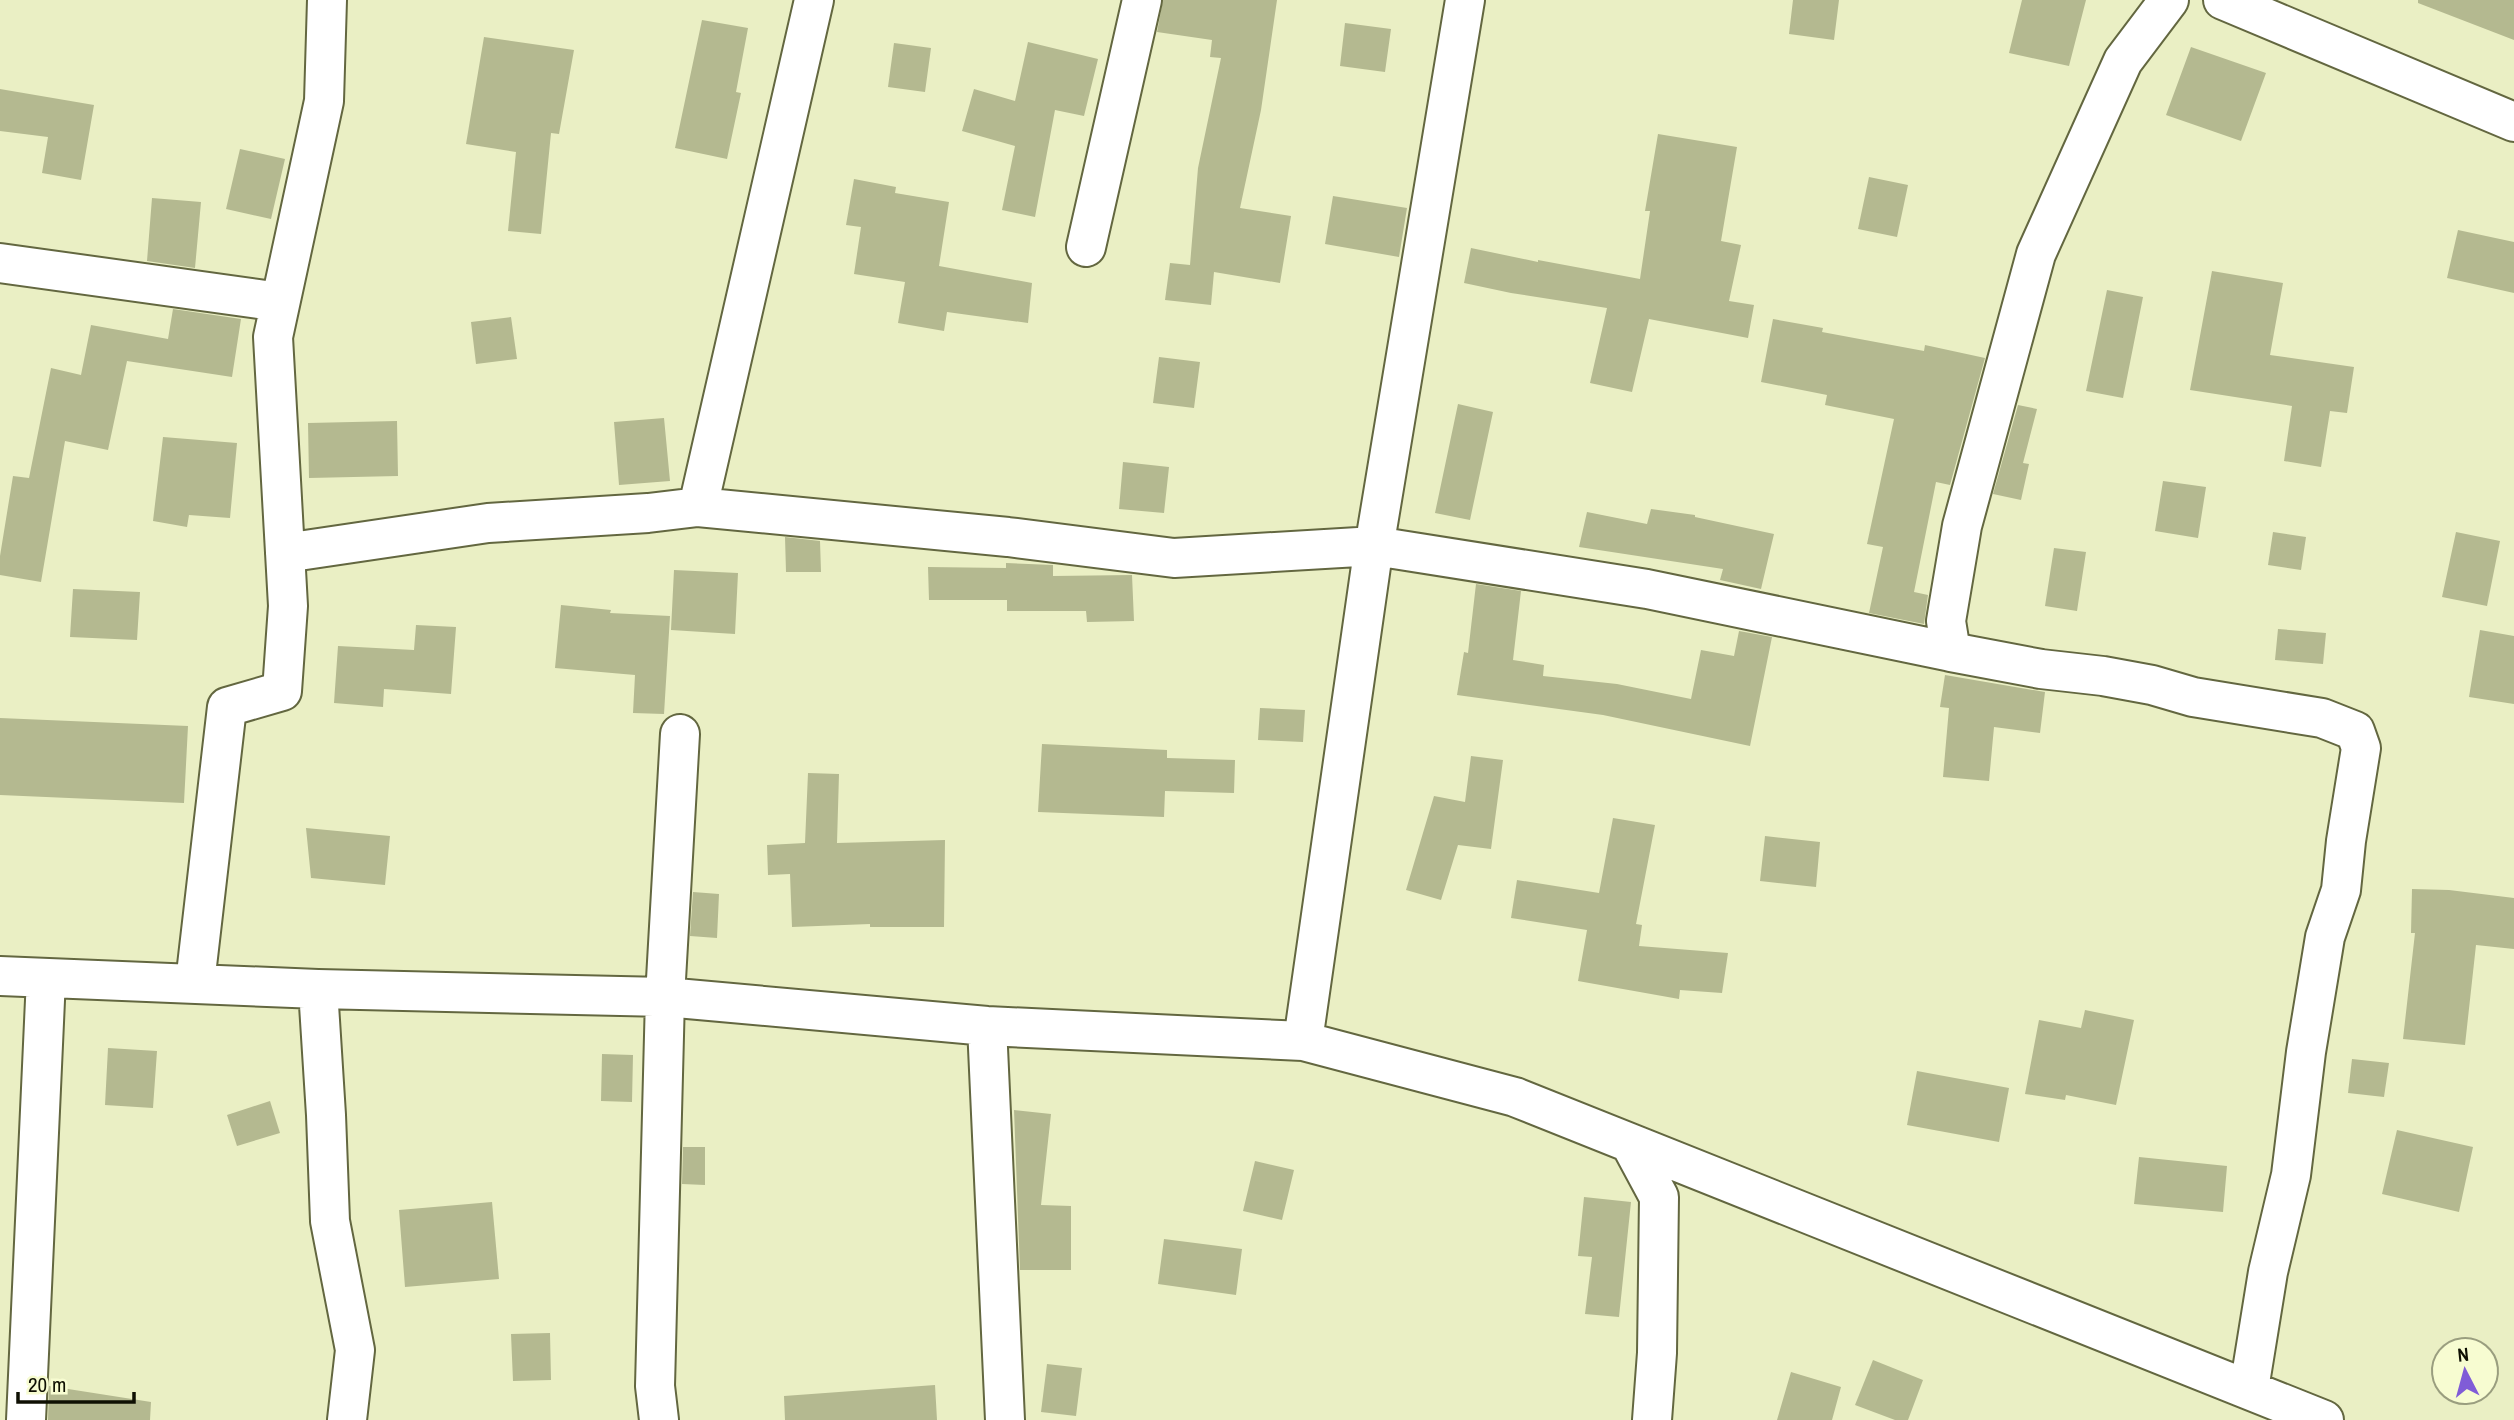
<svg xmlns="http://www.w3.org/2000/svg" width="2514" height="1420" font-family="'Archivo Narrow',sans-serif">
  <rect width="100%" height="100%" fill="#eaefc4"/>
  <path fill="#b4b990" d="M 1163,0 L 1277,0 L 1261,110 L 1240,208 L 1291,216 L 1280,283 L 1214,272 L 1211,305 L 1165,300 L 1170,263 L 1190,265 L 1198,168 L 1221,58 L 1210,57 L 1212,40 L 1157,32 Z
    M 1793,0 L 1839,0 L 1834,40 L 1789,34 Z
    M 2022,0 L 2086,0 L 2069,66 L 2009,53 Z
    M 2418,0 L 2514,0 L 2514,40 L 2418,3 Z
    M 702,20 L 748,28 L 736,92 L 741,93 L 727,159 L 675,148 Z
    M 1345,23 L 1391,29 L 1385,72 L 1340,66 Z
    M 484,37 L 574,50 L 559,134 L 551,133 L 541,234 L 508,231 L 516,152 L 466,144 Z
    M 1028,42 L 1098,59 L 1084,116 L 1055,110 L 1035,217 L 1002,210 L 1015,146 L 962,131 L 974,89 L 1015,101 Z
    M 894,43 L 931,48 L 925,92 L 888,87 Z
    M 2191,47 L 2266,73 L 2241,141 L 2166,115 Z
    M 0,89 L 94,105 L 81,180 L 42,173 L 48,137 L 0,131 Z
    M 1658,134 L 1737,147 L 1721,241 L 1741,245 L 1729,301 L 1754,305 L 1748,338 L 1649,319 L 1632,392 L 1590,383 L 1607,308 L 1511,293 L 1464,283 L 1471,248 L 1538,262 L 1538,260 L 1640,279 L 1650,211 L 1645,211 Z
    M 240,149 L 285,159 L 271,219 L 226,209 Z
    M 1869,177 L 1908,185 L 1897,237 L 1858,229 Z
    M 854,179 L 896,187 L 895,193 L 949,202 L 939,266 L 1032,283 L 1028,323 L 947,312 L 944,331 L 898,323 L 905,282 L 854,274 L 861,227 L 846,225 Z
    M 1333,196 L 1407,208 L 1399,257 L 1325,244 Z
    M 152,198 L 201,202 L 195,268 L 147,261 Z
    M 2458,230 L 2514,242 L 2514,293 L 2447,278 Z
    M 2212,271 L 2283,283 L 2270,355 L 2354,367 L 2347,413 L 2330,411 L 2321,467 L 2284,461 L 2292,406 L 2190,390 Z
    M 2107,290 L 2143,297 L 2123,398 L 2086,391 Z
    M 173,309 L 241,319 L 232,377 L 127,361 L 108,450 L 65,441 L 41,582 L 0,575 L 0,556 L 13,476 L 29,478 L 51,368 L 81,375 L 91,325 L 168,339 Z
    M 511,317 L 517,359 L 476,364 L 471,322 Z
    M 1773,319 L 1823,328 L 1822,332 L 1924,351 L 1925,345 L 1985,358 L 1950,485 L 1936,482 L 1914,592 L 1928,595 L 1924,624 L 1869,613 L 1883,547 L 1867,544 L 1894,419 L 1825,405 L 1827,395 L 1761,382 Z
    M 1159,357 L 1200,362 L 1194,408 L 1153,403 Z
    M 1458,404 L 1493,412 L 1470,520 L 1435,513 Z
    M 2018,405 L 2037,409 L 2023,463 L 2029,464 L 2021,500 L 1993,494 Z
    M 664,418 L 670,481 L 619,485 L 614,422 Z
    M 397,421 L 398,476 L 309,478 L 308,423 Z
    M 163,437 L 237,443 L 230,518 L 189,515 L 187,527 L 153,521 Z
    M 1123,462 L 1169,467 L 1164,513 L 1119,509 Z
    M 2163,481 L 2206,487 L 2198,538 L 2155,531 Z
    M 1651,509 L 1695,515 L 1695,517 L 1774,534 L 1761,589 L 1720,580 L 1723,569 L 1579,547 L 1587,512 L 1647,524 Z
    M 2273,532 L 2306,537 L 2301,570 L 2268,565 Z
    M 2456,532 L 2500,541 L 2487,606 L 2442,597 Z
    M 785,537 L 820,541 L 821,572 L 786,572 Z
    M 2054,548 L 2086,552 L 2077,611 L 2045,606 Z
    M 1006,563 L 1053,565 L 1053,576 L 1132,575 L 1134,621 L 1087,622 L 1086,611 L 1007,611 L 1007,600 L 929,600 L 928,567 L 1006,568 Z
    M 674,570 L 738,573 L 735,634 L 671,630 Z
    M 1476,584 L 1521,591 L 1513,660 L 1544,665 L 1543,676 L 1617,684 L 1691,699 L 1701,650 L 1734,656 L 1739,631 L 1772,637 L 1750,746 L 1603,715 L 1457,695 L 1464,652 L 1468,653 Z
    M 73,589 L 140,592 L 137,640 L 70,637 Z
    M 561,605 L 611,610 L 610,613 L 670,616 L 664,714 L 633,713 L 635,675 L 555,668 Z
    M 416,625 L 456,627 L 451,694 L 384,689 L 383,707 L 334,703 L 338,646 L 414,650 Z
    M 2278,629 L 2326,633 L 2323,664 L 2275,660 Z
    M 2480,630 L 2514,636 L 2514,704 L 2469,697 Z
    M 1945,675 L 2045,692 L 2040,733 L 1994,727 L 1989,781 L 1943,777 L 1949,708 L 1940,707 Z
    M 1260,708 L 1305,710 L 1303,742 L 1258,740 Z
    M 0,718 L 188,726 L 184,803 L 0,795 Z
    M 1042,744 L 1167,750 L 1167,758 L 1235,760 L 1234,793 L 1165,791 L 1164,817 L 1038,812 Z
    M 1471,756 L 1503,760 L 1491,849 L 1458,845 L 1441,900 L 1406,890 L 1434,796 L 1465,802 Z
    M 808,773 L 839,774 L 837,843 L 945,840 L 944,927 L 870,927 L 870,924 L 792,927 L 790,874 L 768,875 L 767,845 L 805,843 Z
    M 1613,818 L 1655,825 L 1636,924 L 1642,925 L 1639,946 L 1728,953 L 1722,993 L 1680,990 L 1679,999 L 1578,981 L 1587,930 L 1511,918 L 1517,880 L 1599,893 Z
    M 306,828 L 390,836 L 385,885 L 311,878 Z
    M 1765,836 L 1820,842 L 1816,887 L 1760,881 Z
    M 2412,889 L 2449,890 L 2514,898 L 2514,949 L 2476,945 L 2465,1045 L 2403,1039 L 2415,933 L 2411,933 Z
    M 693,892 L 719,894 L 717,938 L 690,936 Z
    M 2085,1010 L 2134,1020 L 2116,1105 L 2066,1095 L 2065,1100 L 2025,1094 L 2039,1020 L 2081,1028 Z
    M 108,1048 L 157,1051 L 153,1108 L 105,1105 Z
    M 602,1054 L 633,1055 L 632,1102 L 601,1101 Z
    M 2352,1059 L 2389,1063 L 2384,1097 L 2348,1093 Z
    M 1917,1071 L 2009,1088 L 1999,1142 L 1907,1125 Z
    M 270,1101 L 280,1133 L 237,1146 L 227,1115 Z
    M 1014,1110 L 1051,1114 L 1041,1205 L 1071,1206 L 1071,1270 L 1020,1270 Z
    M 2397,1130 L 2473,1147 L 2459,1212 L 2382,1194 Z
    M 683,1147 L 705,1147 L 705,1185 L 682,1184 Z
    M 2139,1157 L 2227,1166 L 2223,1212 L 2134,1204 Z
    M 1255,1161 L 1294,1170 L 1282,1220 L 1243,1211 Z
    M 1584,1197 L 1631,1202 L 1619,1317 L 1585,1314 L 1592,1257 L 1578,1256 Z
    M 492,1202 L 499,1279 L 405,1287 L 399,1210 Z
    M 1164,1239 L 1242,1249 L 1236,1295 L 1158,1284 Z
    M 550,1333 L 551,1380 L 513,1381 L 511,1334 Z
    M 1873,1360 L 1923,1380 L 1908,1420 L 1895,1420 L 1855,1405 Z
    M 1047,1364 L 1082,1368 L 1076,1416 L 1041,1412 Z
    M 1791,1372 L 1841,1387 L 1832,1420 L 1777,1420 Z
    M 935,1385 L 937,1420 L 785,1420 L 784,1396 Z
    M 49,1386 L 151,1402 L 150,1420 L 48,1420 Z"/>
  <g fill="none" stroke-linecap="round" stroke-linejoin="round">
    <defs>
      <path id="minor" d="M 2169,0 L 2123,61 L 2036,254 L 1962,526 L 1946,621 L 1951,652 L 2041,669 L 2103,676 L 2152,685 L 2193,697 L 2322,718 L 2355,731 L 2361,748 L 2346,841 L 2341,890 L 2325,937 L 2306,1052 L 2291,1175 L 2268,1272 L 2249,1389
        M 2223,0 L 2514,122
        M 1086,247 L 1142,0
        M 0,263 L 280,302
        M 698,507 L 814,0
        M 285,553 L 488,523 L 648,513 L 698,507 L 1008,537 L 1174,558 L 1375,546 L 1647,589 L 1951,652
        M 0,976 L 318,989 L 665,997 L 987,1026 L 1303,1041 L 1515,1097 L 2324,1420
        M 195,983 L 227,707 L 282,691 L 288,606 L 273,337 L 324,101 L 327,0
        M 318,989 L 326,1115 L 330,1221 L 355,1350 L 347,1420
        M 987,1026 L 1005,1420
        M 1303,1041 L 1371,566 L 1465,0
        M 1631,1145 L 1659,1197 L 1657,1353 L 1652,1420
        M 26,1420 L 46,978
        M 659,1420 L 655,1386 L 665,997 L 680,734"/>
    </defs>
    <use href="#minor" stroke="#636740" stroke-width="42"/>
    <use href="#minor" stroke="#fff" stroke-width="38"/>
  </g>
  <g transform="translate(2465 1371) rotate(354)"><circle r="33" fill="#f7fcd1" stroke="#9a9e7f" stroke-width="2"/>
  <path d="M0-5L12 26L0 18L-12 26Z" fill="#805cd7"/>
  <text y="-10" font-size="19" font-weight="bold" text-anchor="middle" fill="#0f1003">N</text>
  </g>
  <path d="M18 1392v10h116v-10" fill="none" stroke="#0f1003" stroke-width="3.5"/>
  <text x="28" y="1392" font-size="21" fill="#0f1003" stroke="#f7fcd1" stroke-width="5" paint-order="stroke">20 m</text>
</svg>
